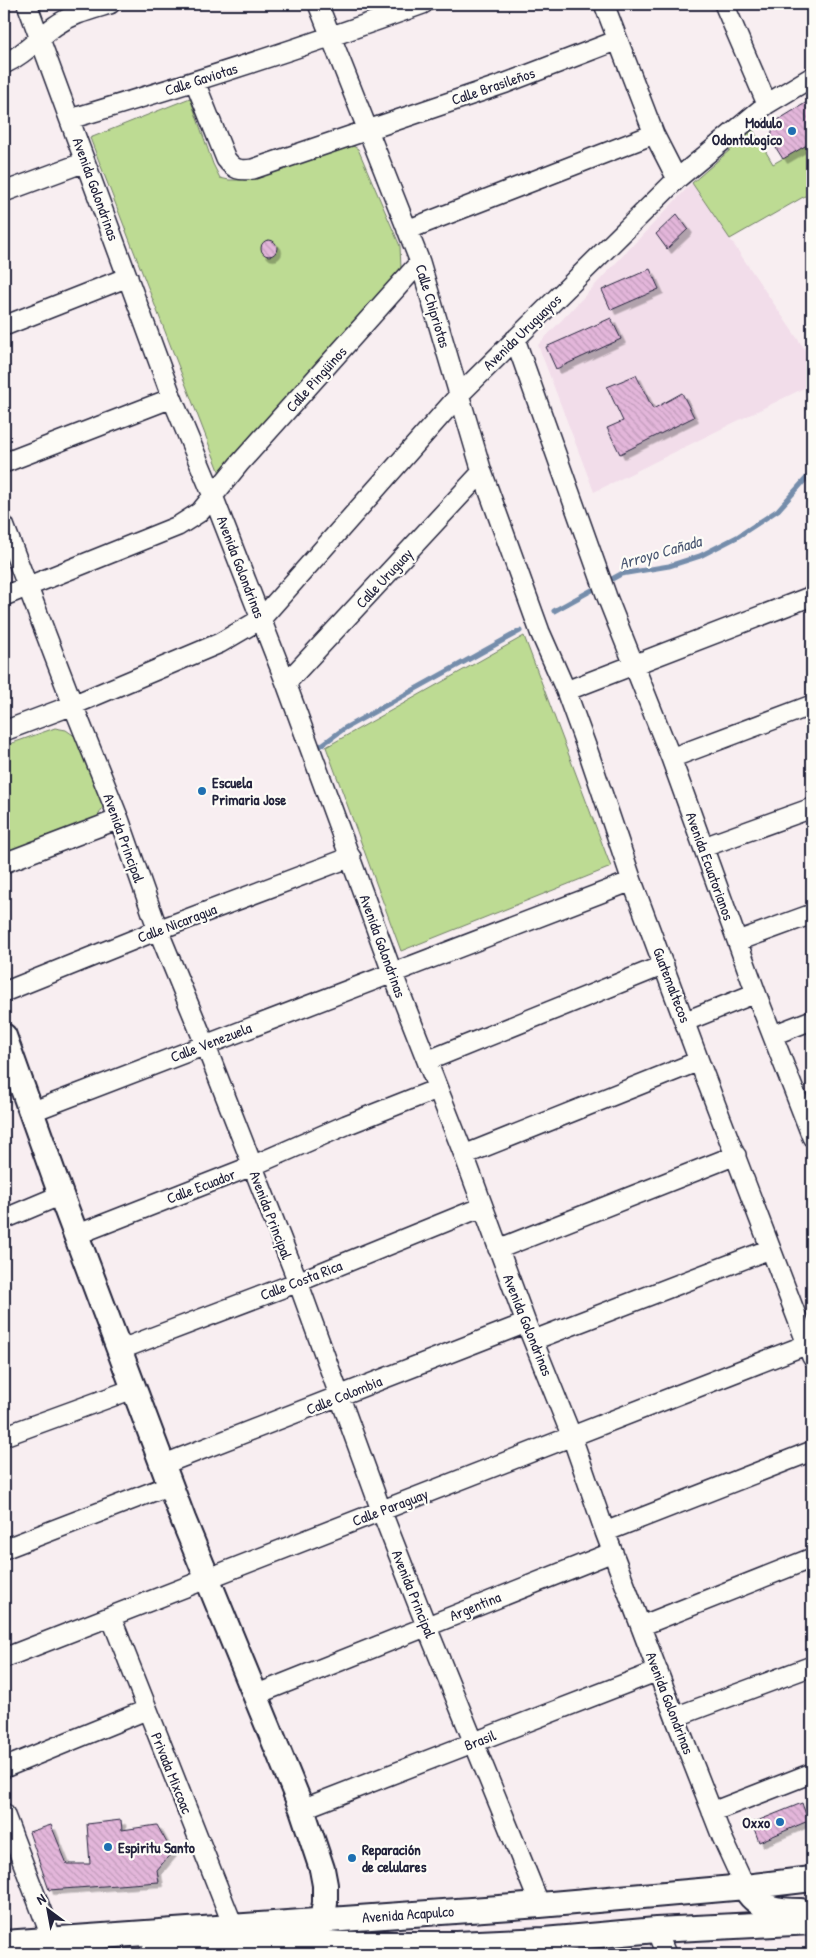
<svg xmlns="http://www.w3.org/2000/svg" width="816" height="1958" font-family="'Patrick Hand',sans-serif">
  <defs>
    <pattern id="building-back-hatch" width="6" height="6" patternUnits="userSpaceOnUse" patternTransform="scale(1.25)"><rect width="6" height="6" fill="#e3b6da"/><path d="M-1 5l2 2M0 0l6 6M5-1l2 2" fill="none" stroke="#c29cbc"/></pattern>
    <filter id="shadow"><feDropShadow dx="4.5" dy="4.5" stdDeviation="0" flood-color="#0004"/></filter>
  </defs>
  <rect width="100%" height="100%" fill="#f8eef1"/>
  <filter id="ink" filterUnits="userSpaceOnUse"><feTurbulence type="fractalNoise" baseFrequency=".02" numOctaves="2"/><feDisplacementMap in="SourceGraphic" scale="10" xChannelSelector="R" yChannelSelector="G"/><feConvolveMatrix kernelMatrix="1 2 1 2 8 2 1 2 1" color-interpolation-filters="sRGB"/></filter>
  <g filter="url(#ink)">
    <path fill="#f2ddea" d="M 692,183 L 812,360 L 812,384 L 594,492 L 538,345 Z"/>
    <path fill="#bddb93" stroke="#707e67" d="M 190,98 L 213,164 L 220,178 L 229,180 L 241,180 L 350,144 L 358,149 L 400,246 L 401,268 L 321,363 L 220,473 L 90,138 Z
      M 753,130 L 773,164 L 812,142 L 812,192 L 730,239 L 692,183 Z
      M 524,636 L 611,867 L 401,951 L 326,747 Z
      M 55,728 L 66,730 L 76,737 L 95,783 L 103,807 L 98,816 L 88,825 L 4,856 L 4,746 Z"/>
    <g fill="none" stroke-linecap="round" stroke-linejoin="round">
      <path stroke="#748dab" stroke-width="5" d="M 554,611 L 621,574 L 669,566 L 700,556 L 737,537 L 778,510 L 812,472
        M 319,747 L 345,728 L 520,631"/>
    </g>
    <path fill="url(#building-back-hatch)" stroke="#22223b" filter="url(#shadow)" d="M 812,99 L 812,142 L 783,159 L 771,140 L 773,123 Z
      M 677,214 L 688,229 L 667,249 L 656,234 Z
      M261 248a8 8 0 1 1 16 0a8 8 0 1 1-16 0Z
      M 650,269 L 659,289 L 611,310 L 602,290 Z
      M 611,318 L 621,339 L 556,369 L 546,347 Z
      M 636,375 L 653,409 L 682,393 L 694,417 L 620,454 L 607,428 L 623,421 L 607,387 Z
      M 802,1803 L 808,1821 L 759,1842 L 752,1823 Z
      M 121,1820 L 122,1830 L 157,1825 L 172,1852 L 157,1870 L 159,1882 L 49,1890 L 29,1832 L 51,1825 L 67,1864 L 90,1864 L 87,1824 Z"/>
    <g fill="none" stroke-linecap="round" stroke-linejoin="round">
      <defs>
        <path id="minor" d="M 27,4 L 172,398 L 213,496 L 286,683 L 392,972 L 464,1155 L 526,1323 L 572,1437 L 605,1532 L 675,1717 L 722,1837 L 745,1887
          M 318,4 L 420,262 L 482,472 L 540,632 L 566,691 L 589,754 L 632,881 L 699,1061 L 812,1357
          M 604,4 L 654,134 L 677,179
          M 724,4 L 767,104
          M 4,64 C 24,55 37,39 55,26 C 72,14 90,10 110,4
          M 195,82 L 226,159 C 234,170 240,171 253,169 L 506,83 L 618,40
          M 70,119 C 189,84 307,46 423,4
          M 4,192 L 85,162
          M 407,230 L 654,134
          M 4,326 L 128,277
          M 515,339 L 607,597 L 671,758 L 756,993 L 812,1137
          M 4,463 L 172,398
          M 4,525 L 73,705 L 119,819 L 158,930 L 205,1044 L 298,1282 L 381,1510 L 426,1625 L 540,1905
          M 4,596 L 178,526 L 200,512 L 239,464 L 420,262
          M 286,683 L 482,472
          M 566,691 L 812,596
          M 4,731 L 73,705 L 220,643 L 261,619 L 460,394 L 677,179 L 767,104 L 812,77
          M 671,758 L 812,705
          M 704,847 L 812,808
          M 4,863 L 119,819
          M 738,941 L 812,914
          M 4,992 L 158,930 L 351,857
          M 686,1021 L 756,993
          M 773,1035 L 812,1020
          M 427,1061 L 664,965
          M 31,1112 L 632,881
          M 464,1155 L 699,1061
          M 4,1219 L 61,1195
          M 76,1235 L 252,1166 L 346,1125 L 437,1089
          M 498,1249 L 736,1155
          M 534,1340 L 770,1249
          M 119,1350 L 298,1282 L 482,1207
          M 4,1436 L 133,1389
          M 162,1465 L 526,1323
          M 605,1532 L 812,1451
          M 4,1549 L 170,1485
          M 111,1617 L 234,1928
          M 641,1626 L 812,1558
          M 4,1658 L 808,1344
          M 255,1695 L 613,1552
          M 675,1717 L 812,1666
          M 4,1768 L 146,1710
          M 302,1809 L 658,1671
          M 712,1812 L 812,1773
          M 4,1813 L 52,1939
          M 656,1930 L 666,1954
          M 544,1940 L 549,1954"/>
        <path id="major" d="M 4,1036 L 61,1195 L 183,1519 L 302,1809 L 322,1869 L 325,1885 L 325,1903 L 322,1920 L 314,1944
          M 745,1887 C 755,1909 780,1911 801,1911
          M 4,1943 L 540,1905 L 745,1887 L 812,1879
          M 152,1954 L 314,1944 L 457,1944 L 544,1940 L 656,1930 L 812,1922"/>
      </defs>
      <use href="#minor" stroke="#22223b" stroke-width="22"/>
      <use href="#major" stroke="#22223b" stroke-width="28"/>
      <use href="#minor" stroke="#fdfcf7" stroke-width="19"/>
      <use href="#major" stroke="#fdfcf7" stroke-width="24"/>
    </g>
  </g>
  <g fill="#1f6fb2" stroke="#fdfcf7" stroke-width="2">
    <circle cx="792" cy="131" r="5"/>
    <circle cx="202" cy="791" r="5"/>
    <circle cx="780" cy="1822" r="5"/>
    <circle cx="108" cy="1847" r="5"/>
    <circle cx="352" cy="1858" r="5"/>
  </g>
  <g text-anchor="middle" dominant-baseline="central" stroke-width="4.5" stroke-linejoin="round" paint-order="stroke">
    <g font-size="15" fill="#22223b" stroke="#fdfcf7">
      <text transform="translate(201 79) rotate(-18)">Calle Gaviotas</text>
      <text transform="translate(493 86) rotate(-19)">Calle Brasileños</text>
      <text transform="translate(96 189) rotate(70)">Avenida Golondrinas</text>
      <text transform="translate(433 306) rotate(73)">Calle Chipriotas</text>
      <text transform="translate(522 332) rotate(-44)">Avenida Uruguayos</text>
      <text transform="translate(316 379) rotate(-48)">Calle Pingüinos</text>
      <text transform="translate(241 567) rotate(69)">Avenida Golondrinas</text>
      <text transform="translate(384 578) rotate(-47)">Calle Uruguay</text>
      <text transform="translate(124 838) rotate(70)">Avenida Principal</text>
      <text transform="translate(710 866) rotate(70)">Avenida Ecuatorianos</text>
      <text transform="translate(177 923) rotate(-21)">Calle Nicaragua</text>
      <text transform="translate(383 946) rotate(70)">Avenida Golondrinas</text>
      <text transform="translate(672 985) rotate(69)">Guatemaltecos</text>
      <text transform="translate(211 1042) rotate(-21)">Calle Venezuela</text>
      <text transform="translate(201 1186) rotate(-21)">Calle Ecuador</text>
      <text transform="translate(271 1215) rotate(69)">Avenida Principal</text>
      <text transform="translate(301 1280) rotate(-21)">Calle Costa Rica</text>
      <text transform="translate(528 1325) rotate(68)">Avenida Golondrinas</text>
      <text transform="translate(344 1395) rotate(-22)">Calle Colombia</text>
      <text transform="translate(390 1507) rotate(-21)">Calle Paraguay</text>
      <text transform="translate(414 1594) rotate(68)">Avenida Principal</text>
      <text transform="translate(475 1606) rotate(-22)">Argentina</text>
      <text transform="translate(670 1703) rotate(69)">Avenida Golondrinas</text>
      <text transform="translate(480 1740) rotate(-21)">Brasil</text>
      <text transform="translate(172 1773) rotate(68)">Privada Mixcoac</text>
      <text transform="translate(408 1914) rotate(-4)">Avenida Acapulco</text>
    </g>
    <g font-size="15" font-weight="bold" fill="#22223b" stroke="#fdfcf7" text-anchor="start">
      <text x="782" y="122" text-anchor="end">Modulo<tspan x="782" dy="17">Odontologico</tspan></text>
      <text x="212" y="782">Escuela<tspan x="212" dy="17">Primaria Jose</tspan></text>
      <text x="770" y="1822" text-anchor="end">Oxxo</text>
      <text x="118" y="1847">Espiritu Santo</text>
      <text x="362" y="1849">Reparación<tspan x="362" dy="17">de celulares</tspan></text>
    </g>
    <g font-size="16" font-style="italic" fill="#4b5873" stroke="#fdfcf7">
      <text transform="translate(660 552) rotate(-16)">Arroyo Cañada</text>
    </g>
  </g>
  <rect width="816" height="1958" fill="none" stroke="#fdfcf7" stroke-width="20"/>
  <rect x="10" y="10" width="796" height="1938" fill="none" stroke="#22223b" stroke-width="2" filter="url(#ink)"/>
  <g transform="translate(48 1910) rotate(328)" stroke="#fdfcf7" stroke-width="4" paint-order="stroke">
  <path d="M0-4L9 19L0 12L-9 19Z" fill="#22223b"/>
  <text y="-8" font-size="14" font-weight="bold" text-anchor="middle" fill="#22223b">N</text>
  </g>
</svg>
